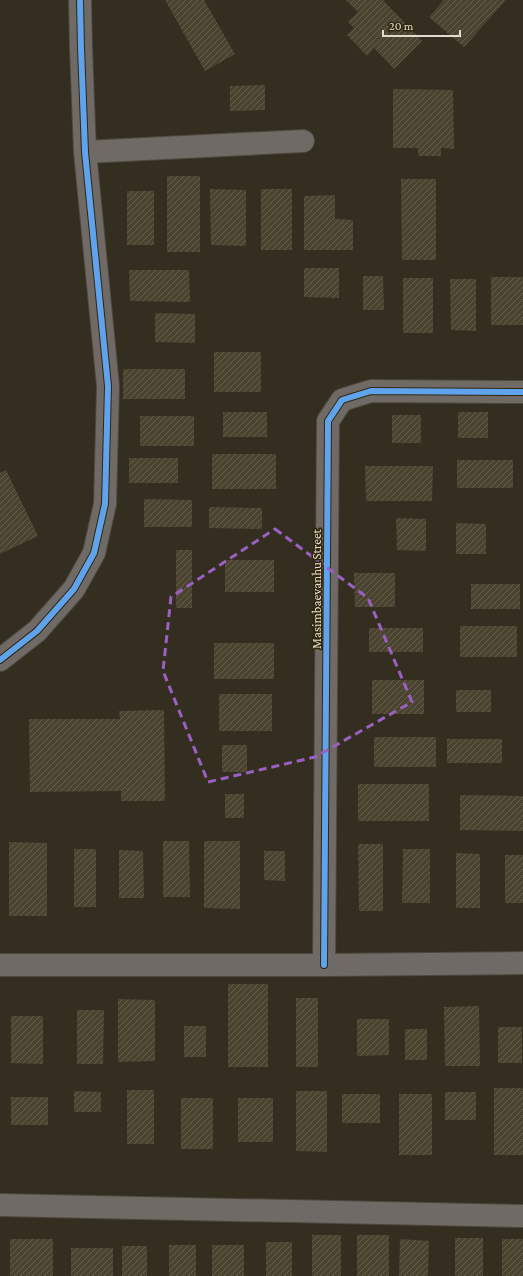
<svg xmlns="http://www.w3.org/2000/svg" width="523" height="1276" font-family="'Crimson Pro',serif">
  <defs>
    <pattern id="building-hatch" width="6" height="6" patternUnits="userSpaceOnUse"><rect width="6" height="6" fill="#4a4330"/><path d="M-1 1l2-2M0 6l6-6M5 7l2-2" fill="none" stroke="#645e4d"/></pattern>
  </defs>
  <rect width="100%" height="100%" fill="#342e21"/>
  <path fill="url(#building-hatch)" d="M 165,0 L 204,0 L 235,54 L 205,71 Z
    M 346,0 L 383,0 L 422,41 L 394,69 L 374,48 L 367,56 L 347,35 L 354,28 L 348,22 L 358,12 Z
    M 444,0 L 506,0 L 464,47 L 429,17 Z
    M 265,85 L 265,110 L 230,111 L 230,86 Z
    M 393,89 L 453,90 L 454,149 L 441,148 L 441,156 L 418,156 L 418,148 L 393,148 Z
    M 167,176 L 200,176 L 200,252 L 167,252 Z
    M 401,179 L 436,179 L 436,260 L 402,260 Z
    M 210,189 L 246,190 L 246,246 L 211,245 Z
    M 261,189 L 292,189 L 292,250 L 261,250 Z
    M 127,191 L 154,191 L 154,245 L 127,245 Z
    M 335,195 L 335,219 L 353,220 L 353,250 L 304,250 L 304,196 Z
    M 304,268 L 339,268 L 339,298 L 304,297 Z
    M 129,270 L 189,270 L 190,302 L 130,301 Z
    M 363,276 L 383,276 L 384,310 L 363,310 Z
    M 491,277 L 523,277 L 523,325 L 491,325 Z
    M 403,278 L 433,278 L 433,333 L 403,333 Z
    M 450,279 L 476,279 L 476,331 L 451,330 Z
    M 155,313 L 195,314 L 195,343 L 155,342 Z
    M 214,352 L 261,352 L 261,392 L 214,392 Z
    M 123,369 L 185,369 L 185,399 L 123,399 Z
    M 223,412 L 267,412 L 267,437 L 223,437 Z
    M 458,412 L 488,412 L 488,438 L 458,438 Z
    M 392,415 L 421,415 L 421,443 L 392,443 Z
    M 140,416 L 194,416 L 194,446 L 140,446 Z
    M 212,454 L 276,454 L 276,489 L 212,489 Z
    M 129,458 L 178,458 L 178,483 L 129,483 Z
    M 457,460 L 513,460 L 513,488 L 457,488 Z
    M 365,466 L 433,466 L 432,501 L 366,501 Z
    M 6,470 L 38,536 L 0,554 L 0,473 Z
    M 144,499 L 192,500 L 192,527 L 144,527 Z
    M 209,507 L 262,508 L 262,529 L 209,528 Z
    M 396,518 L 426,519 L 426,551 L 397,550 Z
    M 456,523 L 486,524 L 486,554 L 456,554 Z
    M 176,550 L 192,550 L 192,608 L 176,608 Z
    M 225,560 L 274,560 L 274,592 L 225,592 Z
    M 354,573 L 395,573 L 395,607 L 355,607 Z
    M 471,584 L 520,584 L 520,609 L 471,609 Z
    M 460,626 L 517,626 L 517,657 L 460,657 Z
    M 369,628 L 423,628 L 423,652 L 369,652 Z
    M 214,643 L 274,643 L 274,679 L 214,679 Z
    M 372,680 L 424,680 L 424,714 L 372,714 Z
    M 456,690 L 491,690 L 491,712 L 456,712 Z
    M 219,694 L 272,694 L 272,731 L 219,731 Z
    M 164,710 L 165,801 L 121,801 L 121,791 L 30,792 L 29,719 L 120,719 L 119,711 Z
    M 374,737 L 436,737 L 436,767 L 374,767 Z
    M 447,739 L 502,739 L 502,763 L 447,763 Z
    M 222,745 L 247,745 L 247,772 L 222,772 Z
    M 358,784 L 429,784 L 429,821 L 358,821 Z
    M 225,794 L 244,794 L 244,818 L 225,818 Z
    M 460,795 L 523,796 L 523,831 L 460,830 Z
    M 163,841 L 189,841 L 190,897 L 163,897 Z
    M 204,841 L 240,841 L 240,909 L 204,908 Z
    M 9,842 L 47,843 L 47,916 L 9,916 Z
    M 358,844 L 383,844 L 383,911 L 359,911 Z
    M 74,849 L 96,849 L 96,907 L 74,907 Z
    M 403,849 L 430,849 L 430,903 L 402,903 Z
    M 119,850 L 143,851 L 144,898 L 119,898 Z
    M 264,851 L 285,851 L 285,881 L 264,880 Z
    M 456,853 L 480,854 L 480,908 L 456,908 Z
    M 505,855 L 523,855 L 523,903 L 505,903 Z
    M 228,984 L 268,984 L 268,1067 L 228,1067 Z
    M 296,998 L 318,998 L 318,1067 L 296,1067 Z
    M 118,999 L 155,1000 L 155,1061 L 118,1062 Z
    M 479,1006 L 480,1066 L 445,1066 L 444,1007 Z
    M 77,1010 L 104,1010 L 103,1064 L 77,1064 Z
    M 11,1016 L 43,1016 L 43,1064 L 11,1063 Z
    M 357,1019 L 389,1019 L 389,1055 L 357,1056 Z
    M 184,1026 L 206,1026 L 206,1057 L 184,1057 Z
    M 498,1027 L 522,1027 L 522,1063 L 498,1063 Z
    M 405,1029 L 427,1029 L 427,1060 L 405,1060 Z
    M 494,1088 L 523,1088 L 523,1155 L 494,1155 Z
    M 127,1090 L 154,1090 L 154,1144 L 127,1144 Z
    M 74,1091 L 101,1092 L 101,1112 L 74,1112 Z
    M 296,1091 L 327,1091 L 327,1152 L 296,1151 Z
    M 445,1092 L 476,1092 L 476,1120 L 445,1120 Z
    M 342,1094 L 380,1094 L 380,1123 L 342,1123 Z
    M 399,1094 L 432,1094 L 432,1155 L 399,1155 Z
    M 11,1097 L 48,1097 L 48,1125 L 11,1125 Z
    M 181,1098 L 213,1098 L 213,1149 L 181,1149 Z
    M 238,1098 L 273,1098 L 273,1142 L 238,1142 Z
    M 312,1235 L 341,1235 L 341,1276 L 312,1276 Z
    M 357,1235 L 389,1235 L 389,1276 L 357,1276 Z
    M 455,1238 L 483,1238 L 483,1276 L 455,1276 Z
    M 10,1239 L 53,1239 L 53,1276 L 10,1276 Z
    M 400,1239 L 429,1241 L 428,1276 L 399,1276 Z
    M 502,1239 L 523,1239 L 523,1276 L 502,1276 Z
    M 266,1242 L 292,1242 L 292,1276 L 266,1276 Z
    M 169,1245 L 196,1245 L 196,1276 L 169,1276 Z
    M 212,1245 L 244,1245 L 244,1276 L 212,1276 Z
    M 122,1246 L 147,1246 L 147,1276 L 122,1276 Z
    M 71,1248 L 113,1248 L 113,1276 L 71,1276 Z"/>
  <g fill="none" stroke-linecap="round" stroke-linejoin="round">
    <defs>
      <path id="street" d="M 85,152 L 303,141
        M 0,660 L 37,631 L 74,589 L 94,553 L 105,504 L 108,386 L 85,152 L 81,48 L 80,0
        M 0,965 L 324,965 L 523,963
        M 324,965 L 328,421 L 342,400 L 371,391 L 523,392
        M 0,1205 L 523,1216"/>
    </defs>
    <use href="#street" stroke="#4e493e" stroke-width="24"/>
    <use href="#street" stroke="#6f6a66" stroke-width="22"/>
    <defs>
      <path id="cycleway" d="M 0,660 L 37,631 L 74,589 L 94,553 L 105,504 L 108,386 L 85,152 L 81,48 L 80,0
        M 324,965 L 328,421 L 342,400 L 371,391 L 523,392"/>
    </defs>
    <use href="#cycleway" stroke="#31270f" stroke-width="8"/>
    <use href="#cycleway" stroke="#60a3ed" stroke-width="6"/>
  </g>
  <path fill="none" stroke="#9a60c3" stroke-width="3" stroke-dasharray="8 5" stroke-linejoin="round" d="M 275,529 L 368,598 L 412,702 L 315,757 L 208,782 L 163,671 L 171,597 Z"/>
  <g text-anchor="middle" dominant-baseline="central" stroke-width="3.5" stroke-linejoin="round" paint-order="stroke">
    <g font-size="13" fill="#e2dbcd" stroke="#31270f">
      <text transform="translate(316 589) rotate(-90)">Masimbaevanhu Street</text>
    </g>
  </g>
  <path d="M383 30v6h77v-6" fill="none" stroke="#e2dbcd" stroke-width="2"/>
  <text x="389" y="30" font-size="12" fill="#e2dbcd" stroke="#31270f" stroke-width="3" paint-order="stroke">20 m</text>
</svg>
